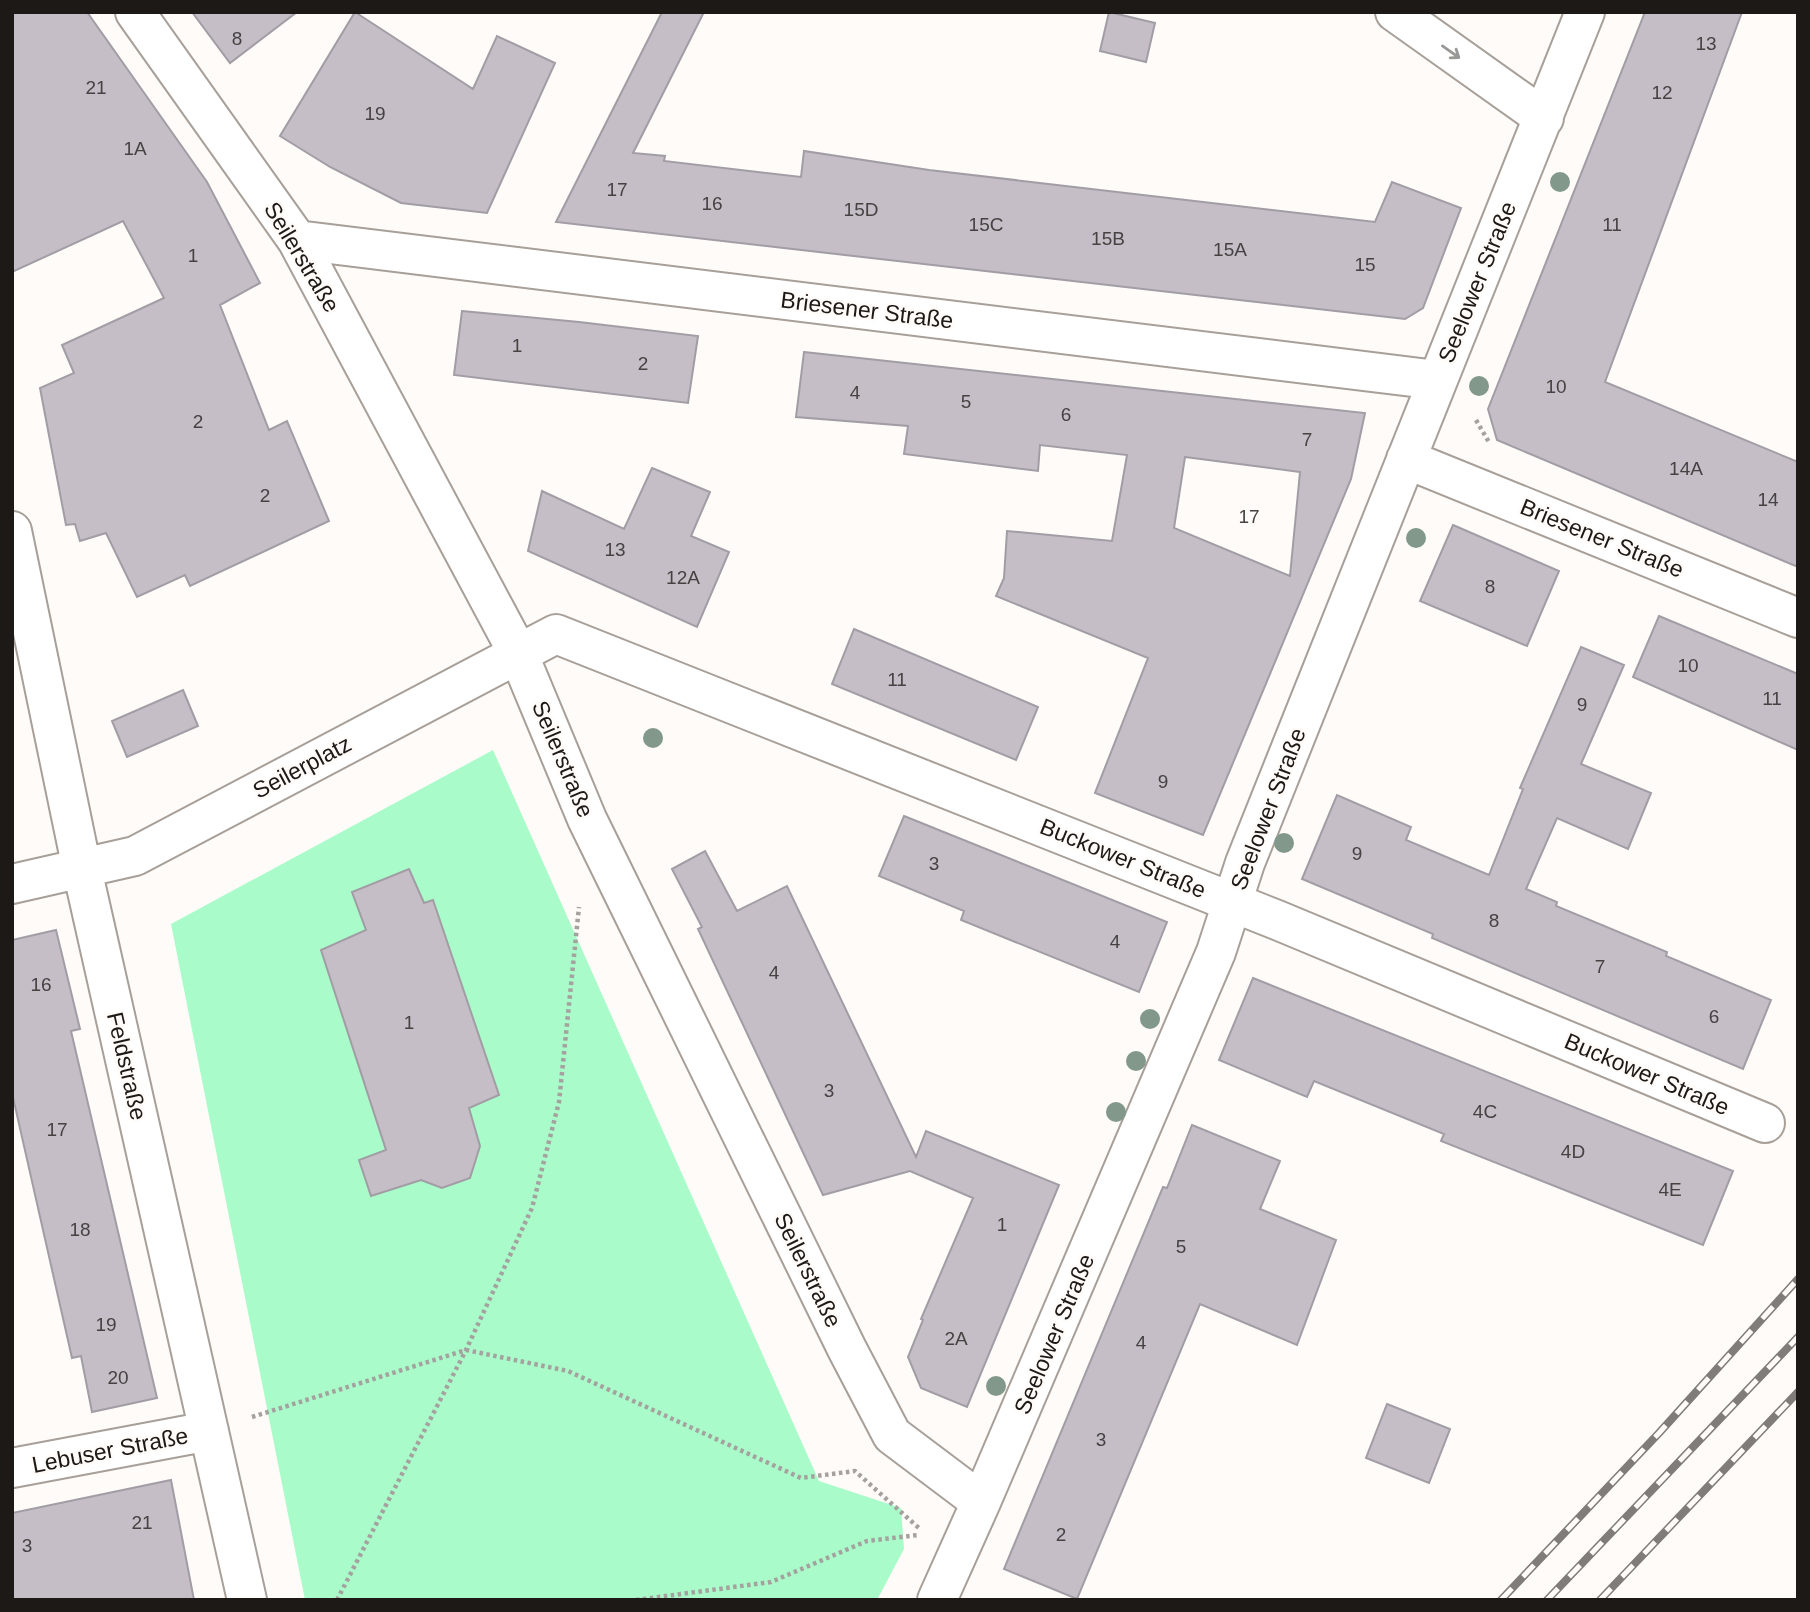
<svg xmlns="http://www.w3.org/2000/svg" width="1810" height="1612" font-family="Helvetica,sans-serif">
  <rect width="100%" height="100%" fill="#fefbf8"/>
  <path fill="#a9fbca" d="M 493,750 L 819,1481 L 901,1508 L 904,1549 L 877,1600 L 305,1600 L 171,924 Z"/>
  <path fill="#c5bec7" stroke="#a29ca4" stroke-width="2" fill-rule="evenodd" d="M 12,12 L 87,12 L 207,182 L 260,283 L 220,305 L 269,430 L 287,421 L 329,521 L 190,586 L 185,575 L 137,597 L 106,533 L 80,541 L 75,524 L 66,525 L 40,388 L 74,373 L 62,345 L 164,298 L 123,221 L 12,272 Z
    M 192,12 L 297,12 L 230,63 Z
    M 355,12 L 473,89 L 497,36 L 555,63 L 487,213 L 401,203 L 330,167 L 280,136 Z
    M 662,12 L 704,12 L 633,153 L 665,156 L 664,161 L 801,177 L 804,151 L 929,170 L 1375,222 L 1392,182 L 1461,208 L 1423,308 L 1405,319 L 556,222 Z
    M 1109,12 L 1155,23 L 1146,62 L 1100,51 Z
    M 1645,12 L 1742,12 L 1605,382 L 1798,462 L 1798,567 L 1497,440 L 1488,409 Z
    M 462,311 L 579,322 L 698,336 L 688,403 L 454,375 Z
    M 804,352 L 1365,413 L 1351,479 L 1203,835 L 1095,793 L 1148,658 L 996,596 L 1004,578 L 1007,531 L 1112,541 L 1127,455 L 1040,445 L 1038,471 L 904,454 L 908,426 L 796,417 ZM 1185,457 L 1300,472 L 1290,576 L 1174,528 Z
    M 652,468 L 710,492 L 691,536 L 729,552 L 697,627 L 528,551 L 542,491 L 624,529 Z
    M 1453,525 L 1559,571 L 1527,646 L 1420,601 Z
    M 1659,616 L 1798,674 L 1798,750 L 1633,677 Z
    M 854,629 L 1038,707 L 1016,760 L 832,684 Z
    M 1581,647 L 1624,665 L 1581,764 L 1651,793 L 1628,849 L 1557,818 L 1526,889 L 1557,902 L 1556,906 L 1667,952 L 1666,956 L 1771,1000 L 1743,1069 L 1432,938 L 1433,934 L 1302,879 L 1337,795 L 1411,827 L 1406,840 L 1489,875 L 1523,789 L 1520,788 Z
    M 183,690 L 198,726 L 127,757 L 112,721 Z
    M 904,816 L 1167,922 L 1139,992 L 961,920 L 964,911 L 879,876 Z
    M 705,851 L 737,911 L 787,886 L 916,1157 L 926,1131 L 1059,1185 L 967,1407 L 921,1388 L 908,1357 L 923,1320 L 921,1319 L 973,1198 L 910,1171 L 823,1195 L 698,929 L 702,927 L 672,869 Z
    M 409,869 L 424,903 L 433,900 L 499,1095 L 469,1108 L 480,1146 L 470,1178 L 442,1188 L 421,1180 L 371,1196 L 359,1160 L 386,1150 L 321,950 L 366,930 L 352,892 Z
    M 56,930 L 80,1029 L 71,1031 L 157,1398 L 92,1412 L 81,1356 L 72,1358 L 12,1093 L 12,940 Z
    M 1253,978 L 1733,1171 L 1703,1245 L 1441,1141 L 1444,1134 L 1314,1081 L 1307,1097 L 1219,1060 Z
    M 1192,1125 L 1280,1161 L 1260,1209 L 1336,1240 L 1297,1345 L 1200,1304 L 1077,1599 L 1004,1569 L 1163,1187 L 1167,1188 Z
    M 1387,1404 L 1450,1429 L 1429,1483 L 1366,1458 Z
    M 171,1480 L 194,1600 L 12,1600 L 12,1513 Z"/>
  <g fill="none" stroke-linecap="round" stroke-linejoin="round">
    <defs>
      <path id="minor" d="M 135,12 L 297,240 L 518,653 L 587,819 L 847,1349 L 892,1435 L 981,1502
        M 1395,12 L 1544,118
        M 297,240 L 1437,380
        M 1406,459 L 1798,618
        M 12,531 L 82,869 L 247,1600
        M 12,884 L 135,856 L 556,634 L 1277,920 L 1765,1123
        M 12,1468 L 209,1431
        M 937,1600 L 981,1502 L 1216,952 L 1245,863 L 1585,12"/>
    </defs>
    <use href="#minor" stroke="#a79f98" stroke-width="42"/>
    <path stroke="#a4a19e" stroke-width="4.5" stroke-dasharray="3.5 3.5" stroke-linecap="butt" d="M 1476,420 L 1490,444
      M 252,1417 L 466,1350 L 568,1371 L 801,1478 L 855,1471 L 920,1529
      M 337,1600 L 466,1350 L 532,1208 L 559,1102 L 579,907
      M 636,1600 L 771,1582 L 867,1541 L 918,1535"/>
    <use href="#minor" stroke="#fff" stroke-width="38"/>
    <defs>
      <path id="rail" d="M 1501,1600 L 1659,1433 L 1798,1279
        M 1547,1600 L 1798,1337
        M 1600,1600 L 1798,1392"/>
    </defs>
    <use href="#rail" stroke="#7f7c79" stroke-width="8"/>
    <use href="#rail" stroke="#fefbf8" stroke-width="5" stroke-dasharray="16" stroke-linecap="butt"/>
  </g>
  <g fill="#81988a">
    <circle cx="1560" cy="182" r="10"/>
    <circle cx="1479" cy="386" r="10"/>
    <circle cx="1416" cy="538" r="10"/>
    <circle cx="653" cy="738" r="10"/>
    <circle cx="1284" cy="843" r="10"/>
    <circle cx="1150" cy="1019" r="10"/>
    <circle cx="1136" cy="1061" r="10"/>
    <circle cx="1116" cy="1112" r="10"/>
    <circle cx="996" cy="1386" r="10"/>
  </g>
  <defs><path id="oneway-shaft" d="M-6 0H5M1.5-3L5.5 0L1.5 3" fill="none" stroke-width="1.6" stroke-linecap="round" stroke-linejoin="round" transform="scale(1.75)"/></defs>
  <use stroke="#999896" href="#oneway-shaft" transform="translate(1451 52) rotate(35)"/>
  <g text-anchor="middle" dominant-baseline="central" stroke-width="5" stroke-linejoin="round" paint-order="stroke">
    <g font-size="19" fill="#464242">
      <text x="237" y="38">8</text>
      <text x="1706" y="43">13</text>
      <text x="96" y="87">21</text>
      <text x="1662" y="92">12</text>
      <text x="375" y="113">19</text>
      <text x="135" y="148">1A</text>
      <text x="617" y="189">17</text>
      <text x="712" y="203">16</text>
      <text x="861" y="209">15D</text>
      <text x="986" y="224">15C</text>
      <text x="1612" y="224">11</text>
      <text x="1108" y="238">15B</text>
      <text x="1230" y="249">15A</text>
      <text x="193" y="255">1</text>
      <text x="1365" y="264">15</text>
      <text x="517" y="345">1</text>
      <text x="643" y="363">2</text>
      <text x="1556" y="386">10</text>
      <text x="855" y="392">4</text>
      <text x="966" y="401">5</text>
      <text x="1066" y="414">6</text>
      <text x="198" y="421">2</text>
      <text x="1307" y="439">7</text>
      <text x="1686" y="468">14A</text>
      <text x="265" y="495">2</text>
      <text x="1768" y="499">14</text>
      <text x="1249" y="516">17</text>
      <text x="615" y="549">13</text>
      <text x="683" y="577">12A</text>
      <text x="1490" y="586">8</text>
      <text x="1688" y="665">10</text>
      <text x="897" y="679">11</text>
      <text x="1772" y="698">11</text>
      <text x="1582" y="704">9</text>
      <text x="1163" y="781">9</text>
      <text x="1357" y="853">9</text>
      <text x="934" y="863">3</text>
      <text x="1494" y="920">8</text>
      <text x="1115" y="941">4</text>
      <text x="1600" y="966">7</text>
      <text x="774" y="972">4</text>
      <text x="41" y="984">16</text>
      <text x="1714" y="1016">6</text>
      <text x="409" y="1022">1</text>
      <text x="829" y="1090">3</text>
      <text x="1485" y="1111">4C</text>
      <text x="57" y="1129">17</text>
      <text x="1573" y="1151">4D</text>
      <text x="1670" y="1189">4E</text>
      <text x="1002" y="1224">1</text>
      <text x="80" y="1229">18</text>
      <text x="1181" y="1246">5</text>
      <text x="106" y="1324">19</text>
      <text x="956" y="1338">2A</text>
      <text x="1141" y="1342">4</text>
      <text x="118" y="1377">20</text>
      <text x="1101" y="1439">3</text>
      <text x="142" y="1522">21</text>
      <text x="1061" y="1534">2</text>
      <text x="27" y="1545">3</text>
    </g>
    <g font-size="23" fill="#1c1916" stroke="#fefbf8">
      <text transform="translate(302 257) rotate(59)">Seilerstraße</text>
      <text transform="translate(1477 282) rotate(-68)">Seelower Straße</text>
      <text transform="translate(867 310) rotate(7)">Briesener Straße</text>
      <text transform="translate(1602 538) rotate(22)">Briesener Straße</text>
      <text transform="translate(563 759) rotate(67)">Seilerstraße</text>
      <text transform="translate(302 767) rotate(-28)">Seilerplatz</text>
      <text transform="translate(1268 809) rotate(-69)">Seelower Straße</text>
      <text transform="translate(1123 858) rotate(22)">Buckower Straße</text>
      <text transform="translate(127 1066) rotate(77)">Feldstraße</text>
      <text transform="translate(1647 1074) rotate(23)">Buckower Straße</text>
      <text transform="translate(808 1270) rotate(64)">Seilerstraße</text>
      <text transform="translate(1054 1334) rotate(-67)">Seelower Straße</text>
      <text transform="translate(110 1450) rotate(-11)">Lebuser Straße</text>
    </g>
  </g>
  <rect width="1810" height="1612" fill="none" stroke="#1c1916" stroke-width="28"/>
</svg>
